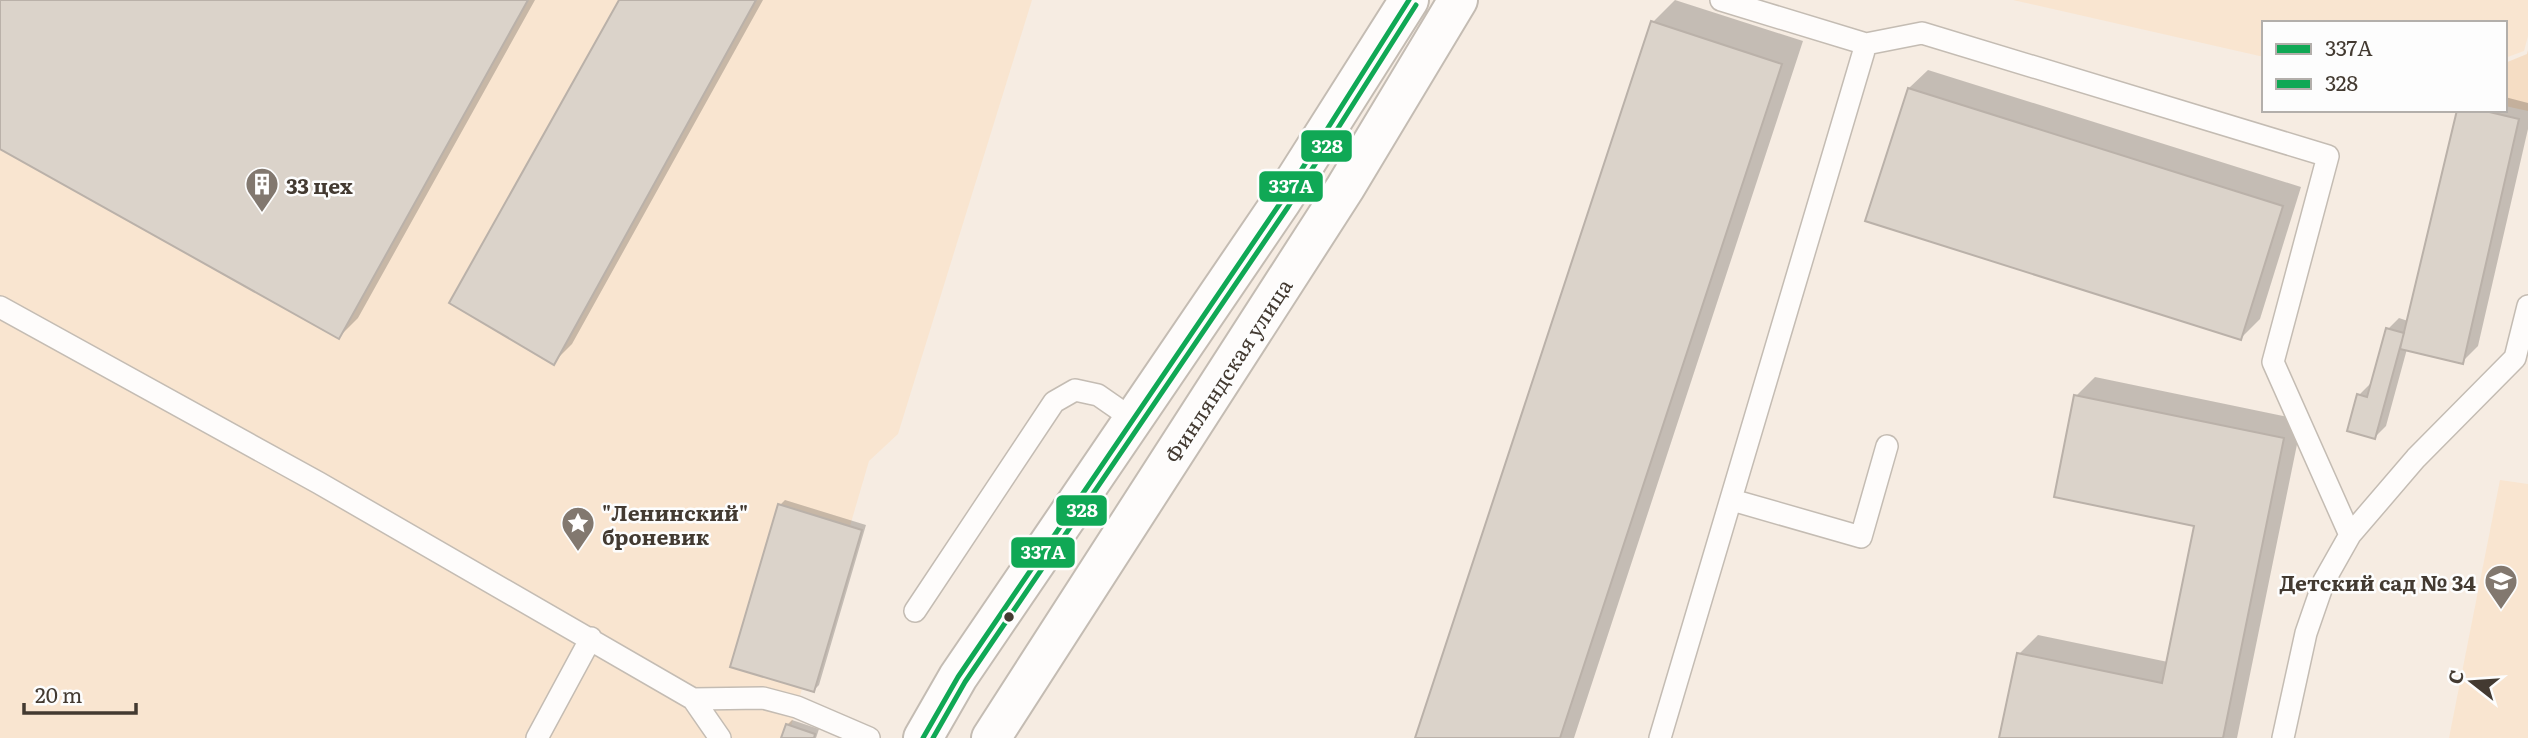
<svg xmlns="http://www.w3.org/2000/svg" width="2528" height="738" font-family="Literata,serif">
  <rect width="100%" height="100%" fill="#f6ece2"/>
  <path fill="#f9e5d0" d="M 0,0 L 1032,0 L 898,434 L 869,461 L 850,526 L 862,530 L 840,606 L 814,692 L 802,689 L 791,726 L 815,734 L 814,738 L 0,738 Z
    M 2013,0 L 2528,0 L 2528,36 L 2524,51 L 2505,58 L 2505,23 L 2264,23 L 2264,57 Z
    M 2500,480 L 2528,484 L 2528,738 L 2449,738 Z"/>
  <path fill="#f5ddc4" d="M 2528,50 L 2528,111 L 2505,106 L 2505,63 L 2527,54 Z"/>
  <path fill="#0003" d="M 0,0 L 535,0 L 358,318 L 339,337 L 0,147 Z
    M 621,0 L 763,0 L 572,344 L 554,362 Z
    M 1675,0 L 1803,41 L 1574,738 L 1417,738 L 1653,22 Z
    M 1928,70 L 2301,187 L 2260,319 L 2241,338 L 1909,88 Z
    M 2505,97 L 2528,103 L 2528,129 L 2478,346 L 2462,362 L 2407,349 L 2386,426 L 2375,437 L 2359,395 L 2370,384 L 2372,385 L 2388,329 L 2399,318 L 2408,321 L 2458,110 L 2505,110 Z
    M 2095,377 L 2302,420 L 2237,738 L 2001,738 L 2019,654 L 2038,635 L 2168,662 L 2196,524 L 2076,396 Z
    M 785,500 L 866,525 L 819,685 L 814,690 L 780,505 Z
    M 792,720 L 819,729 L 816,738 L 783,738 L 787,725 Z"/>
  <path fill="#dbd3ca" stroke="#bab1a9" stroke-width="2" d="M 0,0 L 528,0 L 339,339 L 0,149 Z
    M 619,0 L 756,0 L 554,365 L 449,303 Z
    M 1651,21 L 1782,64 L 1560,738 L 1415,738 Z
    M 1908,88 L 2283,206 L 2241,340 L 1865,221 Z
    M 2457,110 L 2481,110 L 2519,119 L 2463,364 L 2400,349 Z
    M 2386,328 L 2404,333 L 2375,439 L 2347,431 L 2357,394 L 2367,397 Z
    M 2074,395 L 2284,438 L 2223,738 L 1999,738 L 2017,653 L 2162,683 L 2194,526 L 2054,497 Z
    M 778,504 L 862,530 L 814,692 L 730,667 Z
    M 786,724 L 815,734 L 814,738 L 781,738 Z"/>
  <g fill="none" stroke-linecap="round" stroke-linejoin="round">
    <defs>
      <path id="lane" d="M 1721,0 L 1866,44 L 1922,33 L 2328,156 L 2273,362 L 2350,535
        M 0,307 L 319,483 L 693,699 L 720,738
        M 1732,500 L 1861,537 L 1887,446
        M 915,611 L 1054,402 L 1075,390 L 1098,395 L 1134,420
        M 693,699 L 763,698 L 797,707 L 869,738
        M 537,738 L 591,638
        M 1660,738 L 1866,44
        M 2283,738 L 2306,633 L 2324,581 L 2350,535 L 2416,458 L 2515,358 L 2528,306"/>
      <path id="secondary" d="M 923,738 L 958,677 L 1281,202 L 1409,0
        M 991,738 L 1345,188 L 1458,0"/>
    </defs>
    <use href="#lane" stroke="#c4bcb3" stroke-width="24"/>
    <use href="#secondary" stroke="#c4bcb3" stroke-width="42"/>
    <use href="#lane" stroke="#fefcfb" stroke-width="21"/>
    <use href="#secondary" stroke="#fefcfb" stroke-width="38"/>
    <defs>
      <path id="bus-1" d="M 923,738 L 958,677 L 1281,202 L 1409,0"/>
      <path id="bus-2" d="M 933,738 L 965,682 L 1288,207 L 1416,5"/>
    </defs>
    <use href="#bus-1" stroke="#fdfdfd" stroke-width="10"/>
    <use href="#bus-2" stroke="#fdfdfd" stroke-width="10"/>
    <use href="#bus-1" stroke="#10a855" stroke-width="5"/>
    <use href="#bus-2" stroke="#10a855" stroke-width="5"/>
  </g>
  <defs>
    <symbol id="building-pin" viewBox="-11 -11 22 30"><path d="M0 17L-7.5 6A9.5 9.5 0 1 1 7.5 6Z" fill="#82786f" stroke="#fdfdfd"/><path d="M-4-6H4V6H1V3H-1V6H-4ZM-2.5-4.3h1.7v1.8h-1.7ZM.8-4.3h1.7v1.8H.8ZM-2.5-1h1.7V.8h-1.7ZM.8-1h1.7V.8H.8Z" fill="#fff"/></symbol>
    <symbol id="sight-pin" viewBox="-11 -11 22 30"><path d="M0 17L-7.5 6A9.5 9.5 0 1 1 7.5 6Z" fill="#82786f" stroke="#fdfdfd"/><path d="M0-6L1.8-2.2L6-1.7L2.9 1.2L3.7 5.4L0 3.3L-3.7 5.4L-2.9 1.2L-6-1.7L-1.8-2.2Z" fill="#fff"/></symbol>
    <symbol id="school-pin" viewBox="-11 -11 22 30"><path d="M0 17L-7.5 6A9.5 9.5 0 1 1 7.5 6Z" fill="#82786f" stroke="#fdfdfd"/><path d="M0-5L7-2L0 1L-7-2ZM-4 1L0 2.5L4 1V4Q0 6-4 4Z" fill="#fff"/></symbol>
  </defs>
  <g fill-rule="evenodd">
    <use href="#building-pin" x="243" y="165" width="38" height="52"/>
    <use href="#sight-pin" x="559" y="504" width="38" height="52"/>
    <use href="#school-pin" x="2482" y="562" width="38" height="52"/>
  </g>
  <circle fill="#433a31" stroke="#fdfdfd" stroke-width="2.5" cx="1009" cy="617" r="6"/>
  <g text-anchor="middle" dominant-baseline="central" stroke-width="5" stroke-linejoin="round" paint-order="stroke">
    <g font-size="21" font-weight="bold" fill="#433a31" stroke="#fdfdfd" text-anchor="start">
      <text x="286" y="184">33 цех</text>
      <text x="602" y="511">"Ленинский"<tspan x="602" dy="24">броневик</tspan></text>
      <text x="2476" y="581" text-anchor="end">Детский сад № 34</text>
    </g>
    <g font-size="21" fill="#433a31" stroke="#fdfdfd">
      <text transform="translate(1227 370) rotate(-57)">Финляндская улица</text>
    </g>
  </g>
  <g stroke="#fdfdfd" stroke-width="2.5">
    <rect x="1300" y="129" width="53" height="34" rx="7" fill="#10a855"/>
    <rect x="1258" y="170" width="66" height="33" rx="7" fill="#10a855"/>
    <rect x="1055" y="494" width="53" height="33" rx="7" fill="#10a855"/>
    <rect x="1010" y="536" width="66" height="33" rx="7" fill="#10a855"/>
  </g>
  <g font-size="19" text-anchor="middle" font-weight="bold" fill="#fff">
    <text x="1327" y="153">328</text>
    <text x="1291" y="193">337А</text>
    <text x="1082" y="517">328</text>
    <text x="1043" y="559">337А</text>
  </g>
  <rect x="2262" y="21" width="245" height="91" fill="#fdfdfd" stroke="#b3afab" stroke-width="2"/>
  <rect x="2276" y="44" width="35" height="10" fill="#10a855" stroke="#b3afab" stroke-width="2"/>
  <text x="2325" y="56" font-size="21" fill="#433a31">337А</text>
  <rect x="2276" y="79" width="35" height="10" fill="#10a855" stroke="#b3afab" stroke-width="2"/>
  <text x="2325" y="91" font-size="21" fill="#433a31">328</text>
  <g transform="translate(2472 682) rotate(287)" stroke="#fdfdfd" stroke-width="5" paint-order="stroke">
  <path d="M0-5L12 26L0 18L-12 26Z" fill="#433a31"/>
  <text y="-10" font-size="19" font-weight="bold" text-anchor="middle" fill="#433a31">С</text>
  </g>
  <path d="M24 703v10h112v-10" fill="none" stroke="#433a31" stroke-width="3.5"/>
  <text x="35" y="703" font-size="21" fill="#433a31" stroke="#fdfdfd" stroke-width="5" paint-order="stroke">20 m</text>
</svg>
